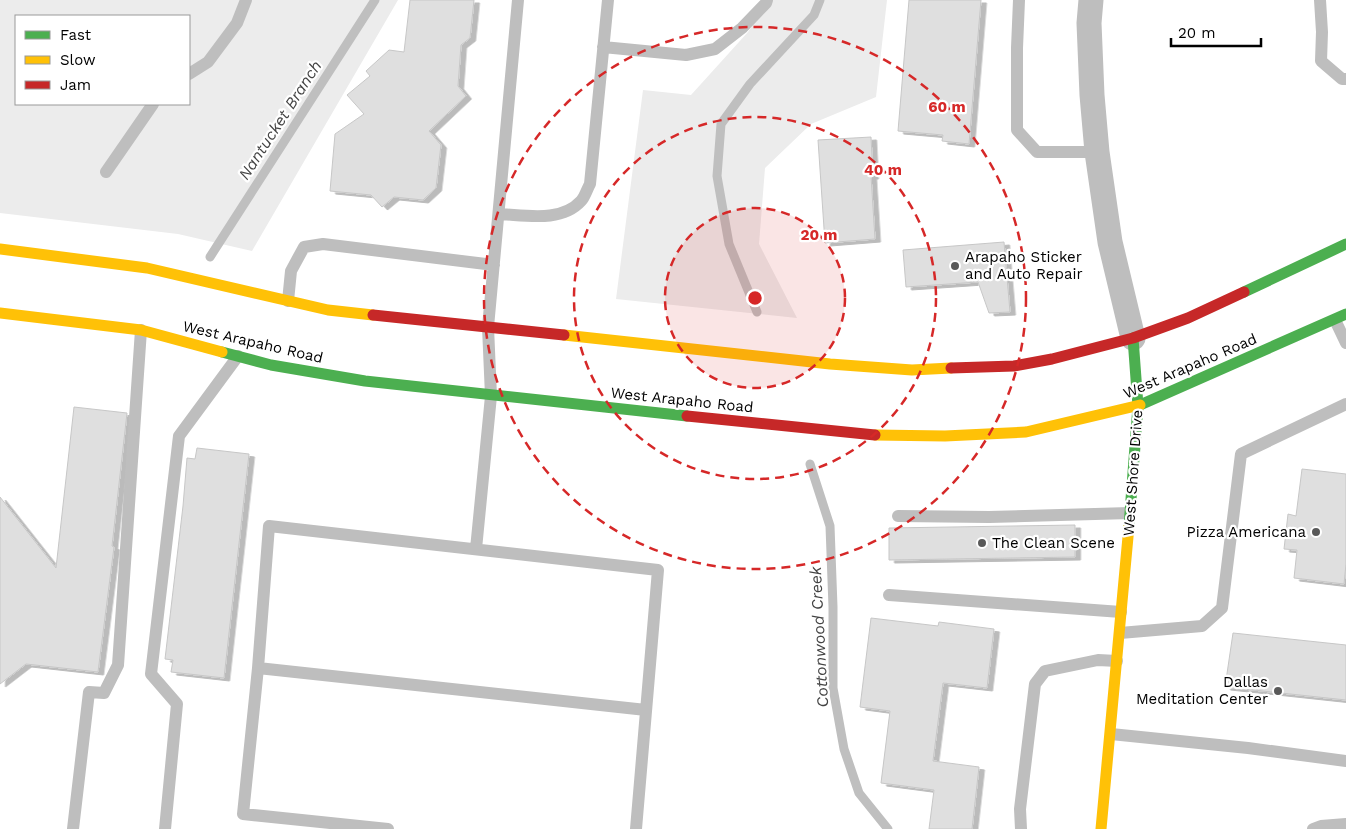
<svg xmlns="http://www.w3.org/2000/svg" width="1346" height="829" font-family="'Work Sans',sans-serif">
  <defs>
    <filter id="shadow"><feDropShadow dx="5.5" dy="3" stdDeviation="0" flood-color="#0004"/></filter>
  </defs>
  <rect width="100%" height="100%" fill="#fff"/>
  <path fill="#ececec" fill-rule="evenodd" d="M 0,0 L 398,0 L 252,251 L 178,234 L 0,213 ZM 16,16 L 189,16 L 189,104 L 16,104 Z
    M 770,0 L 887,0 L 876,97 L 811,124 L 765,168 L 759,244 L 797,318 L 616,299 L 643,90 L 691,95 L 748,32 Z"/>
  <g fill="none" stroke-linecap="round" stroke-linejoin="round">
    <path stroke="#bfbfbf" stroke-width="9" d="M 210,257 L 375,0
      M 757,312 L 729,244 L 717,176 L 721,124 L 750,84 L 814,15 L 820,0
      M 810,464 L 830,526 L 833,607 L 833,688 L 844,749 L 859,793 L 888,829"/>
  </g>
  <path fill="#dfdfdf" stroke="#c7c7c7" filter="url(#shadow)" d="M 410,0 L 474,0 L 470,38 L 461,45 L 458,86 L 466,96 L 429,131 L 441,145 L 436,188 L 423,200 L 394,197 L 382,207 L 371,195 L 330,191 L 335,134 L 364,114 L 347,95 L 370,76 L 366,71 L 389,50 L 404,52 Z
    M 909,0 L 981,0 L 969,144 L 942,141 L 943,135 L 898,131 Z
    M 871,137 L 873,176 L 871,176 L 875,239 L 825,243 L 818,140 Z
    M 1004,242 L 1010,312 L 989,313 L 978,282 L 906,287 L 903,250 Z
    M 74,407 L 127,413 L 112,546 L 114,547 L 98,672 L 26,664 L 0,684 L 0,497 L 56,568 Z
    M 197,448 L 249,454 L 224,678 L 171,672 L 173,660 L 165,659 L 183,506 L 187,458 L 195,459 Z
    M 1302,469 L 1346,474 L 1346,564 L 1344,584 L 1294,578 L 1297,550 L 1284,549 L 1288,514 L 1296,516 Z
    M 1075,525 L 1075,557 L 889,560 L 889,528 Z
    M 871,618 L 938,626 L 939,622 L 994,629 L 987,688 L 943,683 L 933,761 L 979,767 L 972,829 L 929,829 L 934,790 L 881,783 L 890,711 L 860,707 Z
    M 1233,633 L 1346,645 L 1346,700 L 1225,687 Z"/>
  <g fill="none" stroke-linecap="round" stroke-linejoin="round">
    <path stroke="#bebebe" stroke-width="12" d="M 1019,0 L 1017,48 L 1017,130 L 1037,152 L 1097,152
      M 1320,0 L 1322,32 L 1321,61 L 1342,79 L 1346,79
      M 603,47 L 686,55 L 715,49 L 742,28 L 766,3 L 767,0
      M 189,74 L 208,62 L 237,23 L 246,0
      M 106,172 L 153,104
      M 499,214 C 525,215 561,223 581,201 C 585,197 587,189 590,184 L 608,0
      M 288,301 L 291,271 L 304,247 L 323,244 L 494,265
      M 1335,320 L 1346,343
      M 898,516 L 989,517 L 1130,513
      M 476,549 L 491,396 L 488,327 L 518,0
      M 889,595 L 1121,612
      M 1120,633 L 1202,626 L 1222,608 L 1241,454 L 1346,404
      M 258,668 L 646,710
      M 1111,734 L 1248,748 L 1346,761
      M 73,829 L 89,692 L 104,693 L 118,665 L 141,330
      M 165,829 L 177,704 L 151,674 L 179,436 L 238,356
      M 388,829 L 243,814 L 258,668 L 269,526 L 658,570 L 636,829
      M 1021,829 L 1020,809 L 1035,684 L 1045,671 L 1098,660 L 1117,661
      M 1313,829 L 1321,826 L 1346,824"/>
    <path stroke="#bebebe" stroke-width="25" d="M 1091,0 L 1089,23 L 1092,95 L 1097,152 L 1110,242 L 1133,338"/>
    <path stroke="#4caf50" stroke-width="11" d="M 1244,292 L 1346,244
      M 222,352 L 271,365 L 365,381 L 687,416
      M 1140,405 L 1346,314
      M 1129,526 L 1138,406 L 1133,338"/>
    <path stroke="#ffc107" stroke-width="11" d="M 0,249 L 147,268 L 328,310 L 373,315
      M 0,313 L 141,330 L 222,352
      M 564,335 L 830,364 L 912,370 L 951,368
      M 875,435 L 945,436 L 1026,432 L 1140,405
      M 1101,829 L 1129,526"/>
    <path stroke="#c62828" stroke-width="11" d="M 373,315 L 564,335
      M 951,368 L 1014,366 L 1052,359 L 1133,338 L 1188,318 L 1244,292
      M 687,416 L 875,435"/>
  </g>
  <circle cx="755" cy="298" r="90" fill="#d62828" fill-opacity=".12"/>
  <g fill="none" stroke="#d62828" stroke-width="2.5" stroke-dasharray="9 6">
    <circle cx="755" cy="298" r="90"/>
    <circle cx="755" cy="298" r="181"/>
    <circle cx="755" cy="298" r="271"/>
  </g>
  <g fill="#595959" stroke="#fff" stroke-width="2">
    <circle cx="955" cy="266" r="5"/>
    <circle cx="1316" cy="532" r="5"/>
    <circle cx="982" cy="543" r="5"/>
    <circle cx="1278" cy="691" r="5"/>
  </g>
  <g text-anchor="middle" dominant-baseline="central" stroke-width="4.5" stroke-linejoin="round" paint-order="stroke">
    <g font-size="15" fill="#000" stroke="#fff" text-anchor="start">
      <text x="965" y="257">Arapaho Sticker<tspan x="965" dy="17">and Auto Repair</tspan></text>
      <text x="1306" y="532" text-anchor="end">Pizza Americana</text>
      <text x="992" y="543">The Clean Scene</text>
      <text x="1268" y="682" text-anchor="end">Dallas<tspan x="1268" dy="17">Meditation Center</tspan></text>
    </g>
    <g font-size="15" fill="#000" stroke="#fff">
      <text transform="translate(253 342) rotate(13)">West Arapaho Road</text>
      <text transform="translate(1190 366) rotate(-23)">West Arapaho Road</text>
      <text transform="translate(682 400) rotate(6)">West Arapaho Road</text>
      <text transform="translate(1133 473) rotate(-86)">West Shore Drive</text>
    </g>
    <g font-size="16" font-style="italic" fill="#444" stroke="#fff">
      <text transform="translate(280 120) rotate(-57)">Nantucket Branch</text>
      <text transform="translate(819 637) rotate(-93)">Cottonwood Creek</text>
    </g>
  </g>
  <circle cx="755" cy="298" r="8" fill="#d62828" stroke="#fff" stroke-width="2.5"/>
  <g font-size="15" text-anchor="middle" font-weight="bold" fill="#d62828" stroke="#fff" stroke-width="4.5" stroke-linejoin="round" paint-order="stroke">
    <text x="947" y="112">60 m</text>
    <text x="883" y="175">40 m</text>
    <text x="819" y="240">20 m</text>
  </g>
  <rect x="15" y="15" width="175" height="90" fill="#ffffff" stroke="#999999"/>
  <rect x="25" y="31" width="25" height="8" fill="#4caf50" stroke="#999999"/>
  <text x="60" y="40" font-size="15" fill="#000000">Fast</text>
  <rect x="25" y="56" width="25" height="8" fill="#ffc107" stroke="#999999"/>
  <text x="60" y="65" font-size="15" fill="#000000">Slow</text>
  <rect x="25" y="81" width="25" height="8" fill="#c62828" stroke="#999999"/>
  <text x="60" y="90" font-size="15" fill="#000000">Jam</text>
  <path d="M1171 38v8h90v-8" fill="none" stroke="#000000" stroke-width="2.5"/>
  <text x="1178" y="38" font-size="15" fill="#000000" stroke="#ffffff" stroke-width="4" paint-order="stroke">20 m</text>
</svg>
